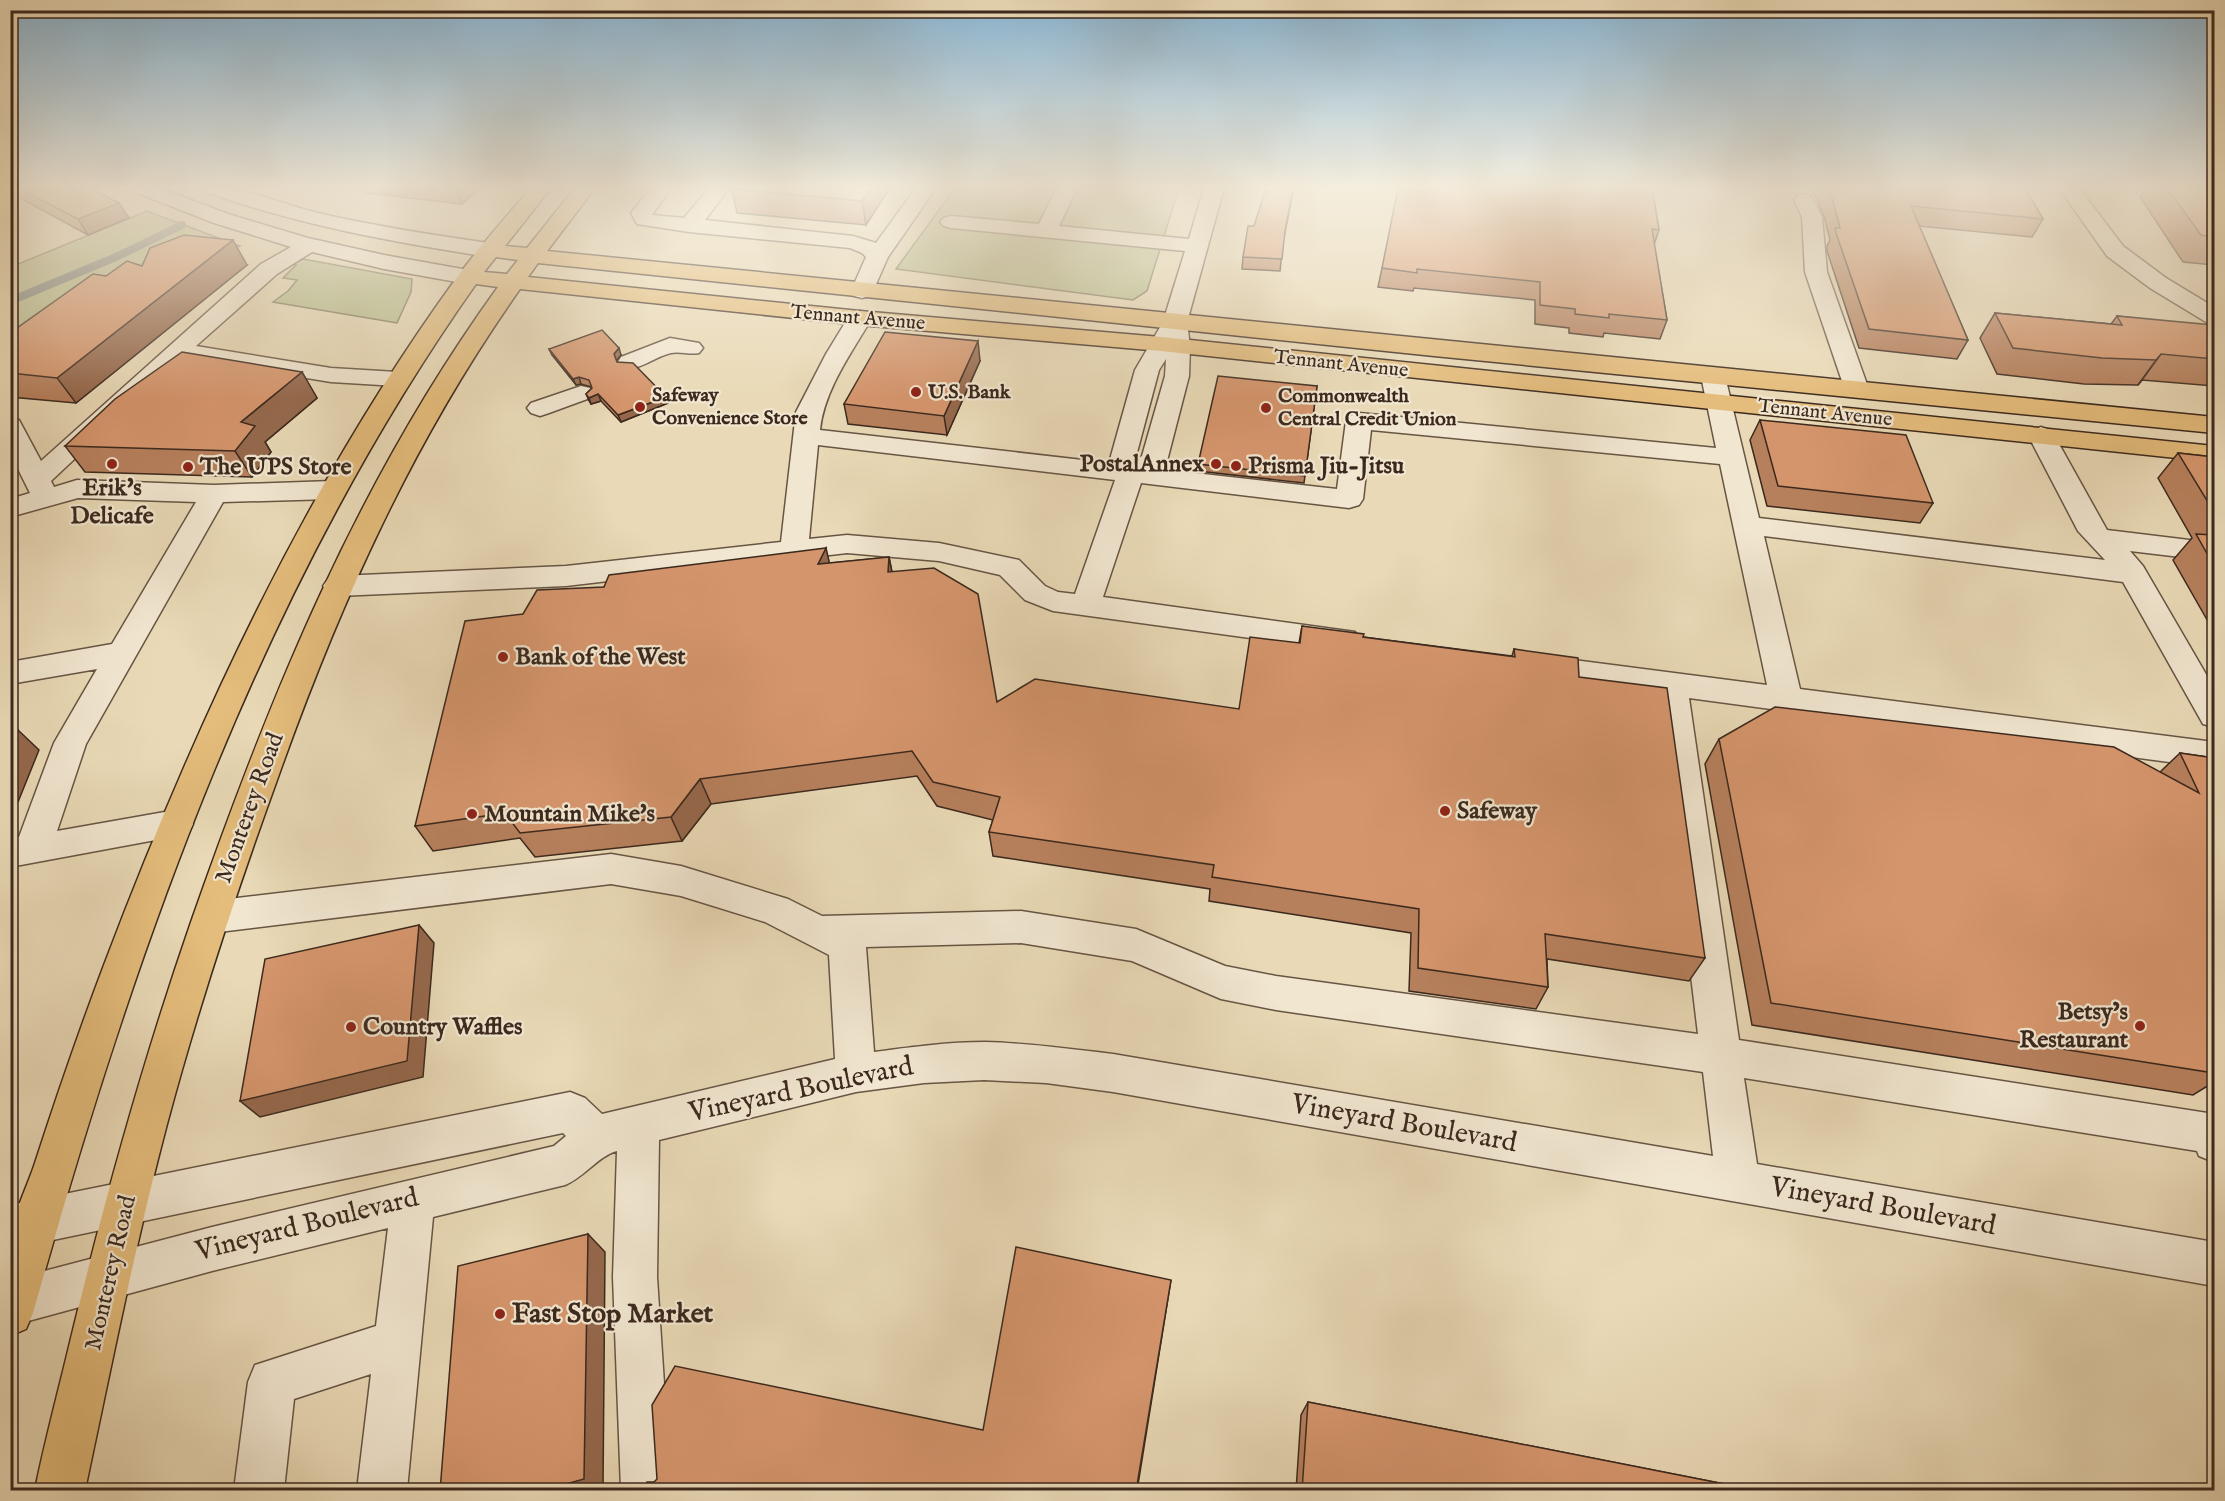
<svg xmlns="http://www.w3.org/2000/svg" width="2225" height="1501" font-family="'IM FELL English',serif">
  <rect width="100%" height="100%" fill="#e9d9b6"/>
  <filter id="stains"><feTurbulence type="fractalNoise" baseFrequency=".00333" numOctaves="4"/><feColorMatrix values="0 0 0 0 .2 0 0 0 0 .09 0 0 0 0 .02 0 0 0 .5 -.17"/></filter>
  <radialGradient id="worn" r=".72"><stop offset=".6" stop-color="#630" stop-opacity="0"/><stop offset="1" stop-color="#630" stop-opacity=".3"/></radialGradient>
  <path fill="#b8bf8d" stroke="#7a7456" stroke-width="1.5" d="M 955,188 L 1179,188 L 1147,291 L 1133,300 L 896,269 Z
    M 147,211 L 240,246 L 11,345 L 11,267 Z
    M 303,259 L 412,279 L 411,292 L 397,323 L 273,302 L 288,291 L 297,280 L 283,278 L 296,265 L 292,264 Z"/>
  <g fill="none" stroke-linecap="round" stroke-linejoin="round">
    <path stroke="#757f7a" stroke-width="8" d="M 10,301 L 116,257 L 182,225"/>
    <defs>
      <path id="minor" d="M 132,188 L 159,188 L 228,214 L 308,238 L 384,255 L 468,270 L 476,272 L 479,277 L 476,282 L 468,284 L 384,269 L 312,252 L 277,274 L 196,346 L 331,368 L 397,372 L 406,374 L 409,379 L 406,384 L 397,386 L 331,382 L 182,358 L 51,481 L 54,487 L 77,480 L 214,485 L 332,481 L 342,484 L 346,490 L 342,496 L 332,499 L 223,502 L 86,744 L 57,831 L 176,810 L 188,814 L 193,824 L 188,834 L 10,867 L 10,838 L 19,837 L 54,743 L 97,669 L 10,684 L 10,662 L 112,644 L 196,502 L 78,498 L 10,517 L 10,499 L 30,493 L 10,453 L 10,417 L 19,420 L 41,461 L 261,264 L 291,247 L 214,223 L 135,192 Z
        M 203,188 C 242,185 280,204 318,213 C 374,226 432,235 489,243 L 497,245 L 500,250 L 497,255 L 489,257 C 393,242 298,225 206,192 Z
        M 651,188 L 671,188 L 652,215 L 684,218 L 709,188 L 729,188 L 705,220 L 853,236 L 876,243 L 916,188 L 936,188 L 888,257 L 873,291 L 870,296 L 862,298 L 854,296 L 851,291 L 866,257 L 862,253 L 850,248 L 689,232 L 637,224 L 631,213 Z
        M 1057,188 L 1077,188 L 1059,226 L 1189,239 L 1204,188 L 1224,188 L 1187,322 L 1190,347 L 1189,376 L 1167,461 L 1159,469 L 1337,489 L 1346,421 L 1350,416 L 1359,413 L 1716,448 L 1701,376 L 1704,371 L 1713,369 L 1722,371 L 1725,376 L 1759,518 L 2105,560 L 2078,531 L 2028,435 L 2032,430 L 2041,427 L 2050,430 L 2054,435 L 2107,530 L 2214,543 L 2214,561 L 2130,551 L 2143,566 L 2214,688 L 2214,727 L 2203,724 L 2123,582 L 1764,536 L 1800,689 L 2214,742 L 2214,768 L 1689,698 L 1739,1040 L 2214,1114 L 2214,1162 L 2199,1156 L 2197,1151 L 1744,1078 L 1757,1164 L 2214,1242 L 2214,1286 L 1113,1092 L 1046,1083 L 984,1080 L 924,1083 L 856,1092 L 659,1140 L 657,1277 L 671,1490 L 621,1490 L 613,1277 L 617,1151 C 598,1156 586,1176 565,1185 L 433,1217 L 407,1490 L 357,1490 L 371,1374 L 294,1399 L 284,1490 L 234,1490 L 248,1382 L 255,1365 L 376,1326 L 388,1228 L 212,1271 L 10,1326 L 10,1280 L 212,1227 L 554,1146 L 566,1136 L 563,1133 L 10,1249 L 10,1205 L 570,1092 L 585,1098 L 602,1114 L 835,1059 L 829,955 L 765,922 L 681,896 L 611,884 L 211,933 L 198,928 L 193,917 L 198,906 L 211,901 L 611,854 L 681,866 L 788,899 L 822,916 L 1021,911 L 1136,929 L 1225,966 L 1276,976 L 1698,1034 L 1657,693 L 1535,677 L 1524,674 L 1519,666 L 1524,658 L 1535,655 L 1767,685 L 1720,464 L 1371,430 L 1363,499 L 1359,505 L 1349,508 L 1141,483 L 1103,597 L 1355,632 L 1359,640 L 1355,648 L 1344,651 L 1053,611 L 1025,600 L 1000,575 L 939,561 L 847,553 L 566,586 L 338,596 L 328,593 L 323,586 L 328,579 L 338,576 L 566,566 L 781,542 L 796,412 L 826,354 L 848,318 L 852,313 L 860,311 L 868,313 L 872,318 C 852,352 824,390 820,430 L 1109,463 L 1135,370 L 1163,322 L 1185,251 L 951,228 L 944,226 L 940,222 L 944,218 L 951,216 L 1039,224 ZM 1166,359 L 1165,376 L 1142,456 L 1135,460 L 1159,370 ZM 818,445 L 1115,480 L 1075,594 L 1058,592 L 1045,586 L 1019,560 L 939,543 L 847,535 L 809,539 ZM 1021,943 L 1132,961 L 1221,999 L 1276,1010 L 1703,1072 L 1713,1156 L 1113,1054 C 1070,1049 1028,1043 985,1042 C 948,1042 911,1047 874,1052 L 866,947 Z
        M 2059,188 L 2079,188 L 2123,246 L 2166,278 L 2214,307 L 2214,324 L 2206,322 L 2150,288 L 2107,256 Z
        M 1804,194 L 1811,196 L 1822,217 L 1827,272 L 1869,390 L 1866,395 L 1857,397 L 1848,395 L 1845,390 L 1805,272 L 1802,217 L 1794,200 L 1797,196 Z
        M 670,338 L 699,343 L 703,348 L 699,353 C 690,355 680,351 671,353 C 653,357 640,372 621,367 L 618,362 L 621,357 Z
        M 581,386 L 590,388 L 593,393 L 590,398 L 549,413 L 540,416 L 531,413 L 527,408 L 531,403 Z"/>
      <path id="major" d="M 531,188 L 551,188 L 505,246 L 527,248 L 575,188 L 595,188 L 547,251 L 2214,417 L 2214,433 L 1434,356 L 538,263 L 528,277 L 860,311 L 1161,337 L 2214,446 L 2214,462 L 1161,351 L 860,325 L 520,289 C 412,442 339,605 277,780 C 236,893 198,1008 167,1124 C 135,1245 111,1368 85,1490 L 35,1490 C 45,1440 59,1389 71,1338 C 105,1198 143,1061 190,925 C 270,696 355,485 498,287 L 476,284 C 258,592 134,953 33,1313 L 26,1329 L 10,1336 C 10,1304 7,1270 10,1239 C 13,1215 26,1189 34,1166 C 56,1098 79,1031 104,965 C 196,722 305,486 458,276 C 480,246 506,217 531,188 ZM 496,257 L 518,260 L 507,274 L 484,272 Z"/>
    </defs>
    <use href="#minor" stroke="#675544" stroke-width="3"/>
    <use href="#major" stroke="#3c291e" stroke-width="3"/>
    <use href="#minor" fill="#f1e6d0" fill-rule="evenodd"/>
    <use href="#major" fill="#e4bc7b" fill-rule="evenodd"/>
  </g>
  <path fill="#b7805d" stroke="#3c291e" stroke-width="1.5" d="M 11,188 L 89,188 L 129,218 L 88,235 L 18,197 Z
    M 363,188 L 480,188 L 462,204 L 366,193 Z
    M 890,188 L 866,225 L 737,213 L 732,189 Z
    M 1422,188 L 1652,188 L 1659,230 L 1654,245 L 1667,320 L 1660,339 L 1604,333 L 1603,337 L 1569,333 L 1569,328 L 1535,324 L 1535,300 L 1414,288 L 1413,291 L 1378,287 L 1382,268 L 1421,191 Z
    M 1812,188 L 2025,188 L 2043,219 L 2032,237 L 1919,226 L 1968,340 L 1957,359 L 1859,348 L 1827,251 L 1827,246 L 1830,240 L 1824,216 Z
    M 2146,188 L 2214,188 L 2214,265 L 2183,262 L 2140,197 Z
    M 1283,243 L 1280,271 L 1242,269 L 1243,257 Z
    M 247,265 L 76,403 L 10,397 L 10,333 L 106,276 L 142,266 Z
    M 1995,313 L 2111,324 L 2117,316 L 2214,327 L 2214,386 L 2142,380 L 2138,385 L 2084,384 L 1997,374 L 1980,338 Z
    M 549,349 L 621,355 L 616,361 L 617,362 L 666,397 L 668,403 L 621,422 L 601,401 L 591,404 L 589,401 L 586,394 L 592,388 L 592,387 L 581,384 L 576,385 L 552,355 Z
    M 980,361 L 947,435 L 848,424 L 844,404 Z
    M 302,372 L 317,398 L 265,442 L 271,452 L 252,477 L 85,472 L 65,446 Z
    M 1317,386 L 1304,483 L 1198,471 L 1198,464 Z
    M 1760,420 L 1933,503 L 1920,523 L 1767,506 L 1750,440 Z
    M 2178,453 L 2214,457 L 2214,632 L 2173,560 L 2192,538 L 2158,478 Z
    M 889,557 L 892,572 L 997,702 L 1239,709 L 1299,643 L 1302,626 L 1363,637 L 1512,656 L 1514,649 L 1579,677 L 1705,958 L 1689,981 L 1547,959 L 1548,987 L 1536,1009 L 1409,991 L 1411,933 L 1209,901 L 1210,889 L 993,856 L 989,832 L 993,820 L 937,806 L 917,776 L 711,804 L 682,841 L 535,857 L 520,838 L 433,851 L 415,826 L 523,614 L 604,587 Z
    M 1719,739 L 2160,772 L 2180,753 L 2214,758 L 2214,1082 L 2193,1095 L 1752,1025 L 1705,764 Z
    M 1308,1402 L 1760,1491 L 1296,1491 L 1301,1415 Z"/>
  <path fill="#95684c" stroke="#3c291e" stroke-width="1.5" d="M 455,188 L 480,188 L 462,204 Z
    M 871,188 L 890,188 L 866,225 L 862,201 Z
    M 1293,188 L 1294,188 L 1283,243 L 1285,231 Z
    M 119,203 L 129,218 L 88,235 L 78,219 Z
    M 233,240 L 247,265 L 76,403 L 57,378 Z
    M 978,341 L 980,361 L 947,435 L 944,416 Z
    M 619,348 L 621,355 L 616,361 L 614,354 Z
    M 2161,354 L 2142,380 L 2138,385 L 2156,360 Z
    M 302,372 L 317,398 L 265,442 L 271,452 L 252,477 L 235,451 L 241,422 Z
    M 579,377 L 581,384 L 576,385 L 573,379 Z
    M 598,394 L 601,401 L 591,404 L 589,398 Z
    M 666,397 L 668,403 L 621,422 L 618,415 Z
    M 826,548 L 832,574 L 818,564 Z
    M 889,557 L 894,583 L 888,572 Z
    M 18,730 L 39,750 L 18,802 L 10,803 L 10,749 Z
    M 700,779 L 711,804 L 682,841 L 671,817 Z
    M 419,925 L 434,943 L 423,1077 L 260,1117 L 240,1101 Z
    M 588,1234 L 605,1252 L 603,1489 L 599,1491 L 541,1491 Z
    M 1171,1280 L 1137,1491 L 1136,1491 Z"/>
  <path fill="#d5956c" stroke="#3c291e" stroke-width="1.5" d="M 18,188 L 89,188 L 119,203 L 78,219 Z
    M 733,188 L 871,188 L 862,201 L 732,189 Z
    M 1266,188 L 1293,188 L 1285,231 L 1282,259 L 1243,257 L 1248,226 L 1254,226 Z
    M 1398,188 L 1422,191 L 1422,188 L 1652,188 L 1659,230 L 1652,229 L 1667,320 L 1609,314 L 1609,318 L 1575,314 L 1575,309 L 1540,305 L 1540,282 L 1417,269 L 1417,273 L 1382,268 Z
    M 1828,188 L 2025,188 L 2043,219 L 1911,206 L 1968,340 L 1869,329 L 1836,233 L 1835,228 L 1840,228 L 1832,198 Z
    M 2167,188 L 2214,188 L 2214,237 L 2201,235 Z
    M 184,235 L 233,240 L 57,378 L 10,373 L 10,333 L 93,274 L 106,276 L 127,261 L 142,266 L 150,248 Z
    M 1995,313 L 2122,325 L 2117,316 L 2213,325 L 2214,327 L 2214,359 L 2161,354 L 2156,360 L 2102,358 L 2013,348 Z
    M 602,330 L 619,348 L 614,354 L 617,362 L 633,363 L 666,397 L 618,415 L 598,394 L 589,398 L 586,394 L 592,388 L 589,380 L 579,377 L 573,379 L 549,349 Z
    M 885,332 L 978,341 L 944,416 L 844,404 Z
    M 182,352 L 302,372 L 241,422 L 255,426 L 235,451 L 65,446 L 115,399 Z
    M 1218,376 L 1317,386 L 1305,476 L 1198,464 Z
    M 1760,420 L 1906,435 L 1933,503 L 1778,486 Z
    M 2178,453 L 2214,457 L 2214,512 Z
    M 2196,534 L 2214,535 L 2214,566 Z
    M 826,548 L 818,564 L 889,557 L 888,572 L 934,568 L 978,594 L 997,702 L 1035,679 L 1239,709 L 1250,637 L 1300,643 L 1302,626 L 1364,634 L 1363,637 L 1515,657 L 1514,649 L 1578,658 L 1579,677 L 1667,688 L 1705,958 L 1545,934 L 1548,987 L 1418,968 L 1419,909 L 1212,877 L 1214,865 L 989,832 L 1000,797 L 933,782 L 912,751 L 700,779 L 671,817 L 520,833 L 505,813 L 415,826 L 465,621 L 523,614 L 537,590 L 604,587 L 609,575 Z
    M 1775,707 L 2114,747 L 2199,793 L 2180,753 L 2214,758 L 2214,1073 L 1771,1003 L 1719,739 Z
    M 18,730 L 10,749 L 10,732 Z
    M 419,925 L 407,1061 L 240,1101 L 265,959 Z
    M 588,1234 L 584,1479 L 541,1491 L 440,1491 L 458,1266 Z
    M 1016,1247 L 1171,1280 L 1136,1491 L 647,1491 L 647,1482 L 654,1482 L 657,1479 L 652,1405 L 675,1366 L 983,1430 Z
    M 1308,1402 L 1760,1491 L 1302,1491 Z"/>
  <linearGradient id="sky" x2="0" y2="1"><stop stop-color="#89b6d5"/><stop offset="0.47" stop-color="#f5eede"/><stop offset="1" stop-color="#f5eede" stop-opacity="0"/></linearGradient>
  <rect width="2225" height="398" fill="url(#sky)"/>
  <g fill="#8f2418" stroke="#f1e6d0" stroke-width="2">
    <circle cx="916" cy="392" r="6"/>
    <circle cx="640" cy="407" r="6"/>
    <circle cx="1266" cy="408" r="6"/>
    <circle cx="112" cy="464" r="6"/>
    <circle cx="1216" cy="464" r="6"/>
    <circle cx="1236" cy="466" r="6"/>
    <circle cx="188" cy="467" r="6"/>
    <circle cx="503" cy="657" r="6"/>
    <circle cx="1445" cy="811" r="6"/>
    <circle cx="472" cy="814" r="6"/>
    <circle cx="2140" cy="1026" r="6"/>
    <circle cx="351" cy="1027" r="6"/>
    <circle cx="500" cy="1314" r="6"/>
  </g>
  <g text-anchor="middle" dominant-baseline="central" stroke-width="4.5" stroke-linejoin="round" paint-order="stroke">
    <g font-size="20" fill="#3c291e" stroke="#f1e6d0">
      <text transform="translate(858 318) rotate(5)">Tennant Avenue</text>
      <text transform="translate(1341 364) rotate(6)">Tennant Avenue</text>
      <text transform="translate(1825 413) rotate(6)">Tennant Avenue</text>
    </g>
    <g font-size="20" font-weight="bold" fill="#3c291e" stroke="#f1e6d0" text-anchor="start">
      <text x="928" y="392">U.S. Bank</text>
      <text x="652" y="395">Safeway<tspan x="652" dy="23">Convenience Store</tspan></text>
      <text x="1278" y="396">Commonwealth<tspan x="1278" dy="23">Central Credit Union</tspan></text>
    </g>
    <g font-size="24" font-weight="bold" fill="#3c291e" stroke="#f1e6d0" text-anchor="start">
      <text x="1204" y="464" text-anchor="end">PostalAnnex</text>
      <text x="1248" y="466">Prisma Jiu-Jitsu</text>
      <text x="200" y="467">The UPS Store</text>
      <text x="112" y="488" text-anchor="middle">Erik's<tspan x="112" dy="28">Delicafe</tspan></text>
      <text x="515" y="657">Bank of the West</text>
      <text x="1457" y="811">Safeway</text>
      <text x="484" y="814">Mountain Mike's</text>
      <text x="2128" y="1012" text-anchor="end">Betsy’s<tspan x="2128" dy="28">Restaurant</tspan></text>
      <text x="363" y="1027">Country Waffles</text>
    </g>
    <g font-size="24" fill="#3c291e" stroke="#f1e6d0">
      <text transform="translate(250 808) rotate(-70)">Monterey Road</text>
      <text transform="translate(111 1273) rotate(-77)">Monterey Road</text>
    </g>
    <g font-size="28" fill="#3c291e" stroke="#f1e6d0">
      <text transform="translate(801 1090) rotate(-12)">Vineyard Boulevard</text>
      <text transform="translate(1404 1124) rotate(10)">Vineyard Boulevard</text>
      <text transform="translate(1883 1207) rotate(10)">Vineyard Boulevard</text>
      <text transform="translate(307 1225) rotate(-14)">Vineyard Boulevard</text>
    </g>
    <g font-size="28" font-weight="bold" fill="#3c291e" stroke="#f1e6d0" text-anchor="start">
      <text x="512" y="1314">Fast Stop Market</text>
    </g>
  </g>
  <rect width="2225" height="1501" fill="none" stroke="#e9d9b6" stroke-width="36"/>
  <rect x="12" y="12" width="2201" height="1477" fill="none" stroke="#3c291e" stroke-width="3"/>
  <rect x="18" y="18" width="2189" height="1465" fill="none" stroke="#3c291e" stroke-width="1.5"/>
  <rect width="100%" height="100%" filter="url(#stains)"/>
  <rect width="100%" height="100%" fill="url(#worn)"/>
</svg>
